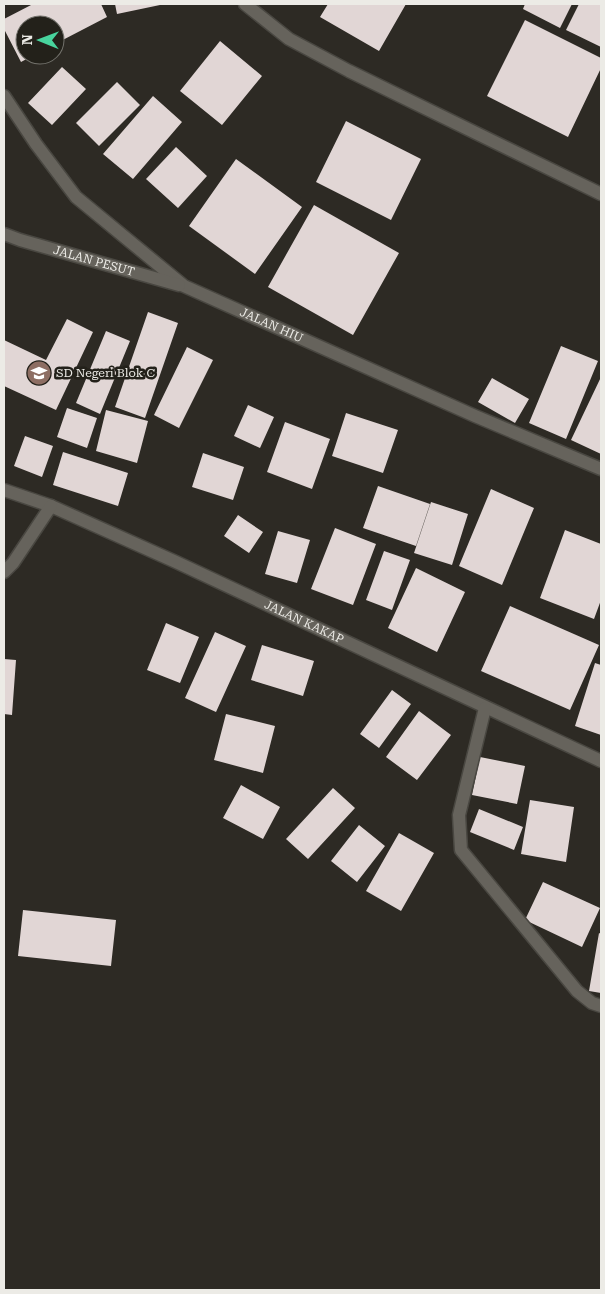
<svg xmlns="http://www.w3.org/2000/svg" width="605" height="1294" font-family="'Roboto Serif',serif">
  <rect width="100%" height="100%" fill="#2d2a24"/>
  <path fill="#e1d6d5" d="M 33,4 L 101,4 L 107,17 L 55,44 L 55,25 L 25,25 L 25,55 L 34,55 L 21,62 L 4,29 L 4,19 Z
    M 115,4 L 160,4 L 160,5 L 117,14 Z
    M 328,4 L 406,4 L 379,51 L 320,17 Z
    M 525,4 L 572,4 L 560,28 L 523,9 Z
    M 579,4 L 601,4 L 601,47 L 566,30 Z
    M 525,20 L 601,58 L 601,68 L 568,137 L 487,96 Z
    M 220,41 L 262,76 L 222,125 L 180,91 Z
    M 62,67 L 86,89 L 52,125 L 28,103 Z
    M 117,82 L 140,105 L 99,146 L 76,123 Z
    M 153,96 L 182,122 L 133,179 L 103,154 Z
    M 346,121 L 421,159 L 391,220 L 316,182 Z
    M 176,147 L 207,176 L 178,208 L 146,179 Z
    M 236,159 L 302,207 L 255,274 L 189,226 Z
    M 314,205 L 399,253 L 353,335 L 268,287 Z
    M 148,312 L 178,323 L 145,418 L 115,407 Z
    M 67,319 L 93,332 L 56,410 L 4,386 L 4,340 L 46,360 Z
    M 106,331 L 130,341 L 100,414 L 76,403 Z
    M 561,346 L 598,361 L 566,439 L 529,423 Z
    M 187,347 L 213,360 L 179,428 L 154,415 Z
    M 601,377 L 601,454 L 571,440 Z
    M 492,378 L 529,399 L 515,423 L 478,402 Z
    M 248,405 L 274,417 L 260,448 L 234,436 Z
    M 67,408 L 97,418 L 87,448 L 57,437 Z
    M 106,410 L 148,421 L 137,463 L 96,451 Z
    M 346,413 L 398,430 L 383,473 L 332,456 Z
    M 285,422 L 330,439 L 312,489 L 267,472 Z
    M 25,436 L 53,446 L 42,477 L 14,466 Z
    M 63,452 L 128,473 L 118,506 L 53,485 Z
    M 203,453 L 244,467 L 233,500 L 192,487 Z
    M 378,486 L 430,504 L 416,546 L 363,528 Z
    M 491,489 L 534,508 L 502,585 L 459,566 Z
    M 431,502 L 468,514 L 452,565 L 414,553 Z
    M 238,515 L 263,532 L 249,553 L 224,536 Z
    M 335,528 L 376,544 L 353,605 L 311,589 Z
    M 565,530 L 601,544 L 601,600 L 594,619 L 540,598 Z
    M 278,531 L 310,540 L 297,583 L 265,574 Z
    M 384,551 L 410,560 L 392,610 L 366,600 Z
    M 416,568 L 465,592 L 437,652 L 388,628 Z
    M 510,606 L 599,645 L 570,710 L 481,671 Z
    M 166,623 L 199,637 L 180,683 L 147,670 Z
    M 215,632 L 246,646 L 216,712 L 185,698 Z
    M 262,645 L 314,661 L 303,696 L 251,680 Z
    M 4,659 L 16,660 L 12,715 L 4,714 Z
    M 595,663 L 601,665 L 601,735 L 575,726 Z
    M 392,690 L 411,704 L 379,748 L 360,734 Z
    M 419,711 L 451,735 L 417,780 L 386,757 Z
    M 226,714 L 275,726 L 263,773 L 214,760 Z
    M 480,757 L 525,766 L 517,804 L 472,795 Z
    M 241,785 L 280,807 L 263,839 L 223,818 Z
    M 333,788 L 355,808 L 308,859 L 286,839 Z
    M 530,800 L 574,807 L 566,862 L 521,854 Z
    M 479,809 L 523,827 L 514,850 L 470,832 Z
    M 359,825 L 385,846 L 357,882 L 331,861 Z
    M 399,833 L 434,853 L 401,911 L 366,891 Z
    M 543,882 L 600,908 L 582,947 L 525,920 Z
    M 23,910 L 116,920 L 111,966 L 18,956 Z
    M 599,933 L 601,934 L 601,993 L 589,991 Z"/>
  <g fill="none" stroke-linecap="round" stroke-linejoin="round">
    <defs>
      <g id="minor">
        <path d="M 245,4 L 289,39 L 349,71 L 601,194"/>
        <path id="s1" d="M 4,96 L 36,144 L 76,197 L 184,286 L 475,416 L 601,469"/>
        <path id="s2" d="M 4,234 L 20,240 L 179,285"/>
        <path id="s3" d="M 4,490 L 51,506 L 176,562 L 601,761"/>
        <path d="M 4,572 L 13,563 L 51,506"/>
        <path d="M 485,708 L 459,815 L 461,850 L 577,991 L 592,1003 L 601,1006"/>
      </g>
    </defs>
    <use href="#minor" stroke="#494741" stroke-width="15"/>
    <use href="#minor" stroke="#66635c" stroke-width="12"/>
  </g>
  <defs>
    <symbol id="school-disc" viewBox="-11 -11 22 22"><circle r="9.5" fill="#8d6e63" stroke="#23211a"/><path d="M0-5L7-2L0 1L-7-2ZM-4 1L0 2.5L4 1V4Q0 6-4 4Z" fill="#fff"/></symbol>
  </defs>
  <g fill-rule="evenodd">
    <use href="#school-disc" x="25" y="359" width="28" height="28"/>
  </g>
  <g text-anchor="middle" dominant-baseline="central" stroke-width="5" stroke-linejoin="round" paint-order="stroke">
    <g font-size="12" fill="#ecebe6" stroke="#23211a">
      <text stroke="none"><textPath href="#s2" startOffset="94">JALAN PESUT</textPath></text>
      <text stroke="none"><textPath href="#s1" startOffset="360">JALAN HIU</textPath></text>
      <text stroke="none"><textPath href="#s3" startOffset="328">JALAN KAKAP</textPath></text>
    </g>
    <g font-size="12" fill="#ecebe6" stroke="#23211a" text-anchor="start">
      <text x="56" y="373">SD Negeri Blok C</text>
    </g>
  </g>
  <rect width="605" height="1294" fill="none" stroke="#ecebe6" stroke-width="10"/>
  <g transform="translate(40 40) rotate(271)"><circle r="24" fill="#23211a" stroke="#73726c"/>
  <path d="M0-4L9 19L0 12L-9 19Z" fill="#48d49d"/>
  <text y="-8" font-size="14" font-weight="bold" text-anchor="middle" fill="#ecebe6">N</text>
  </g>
</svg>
